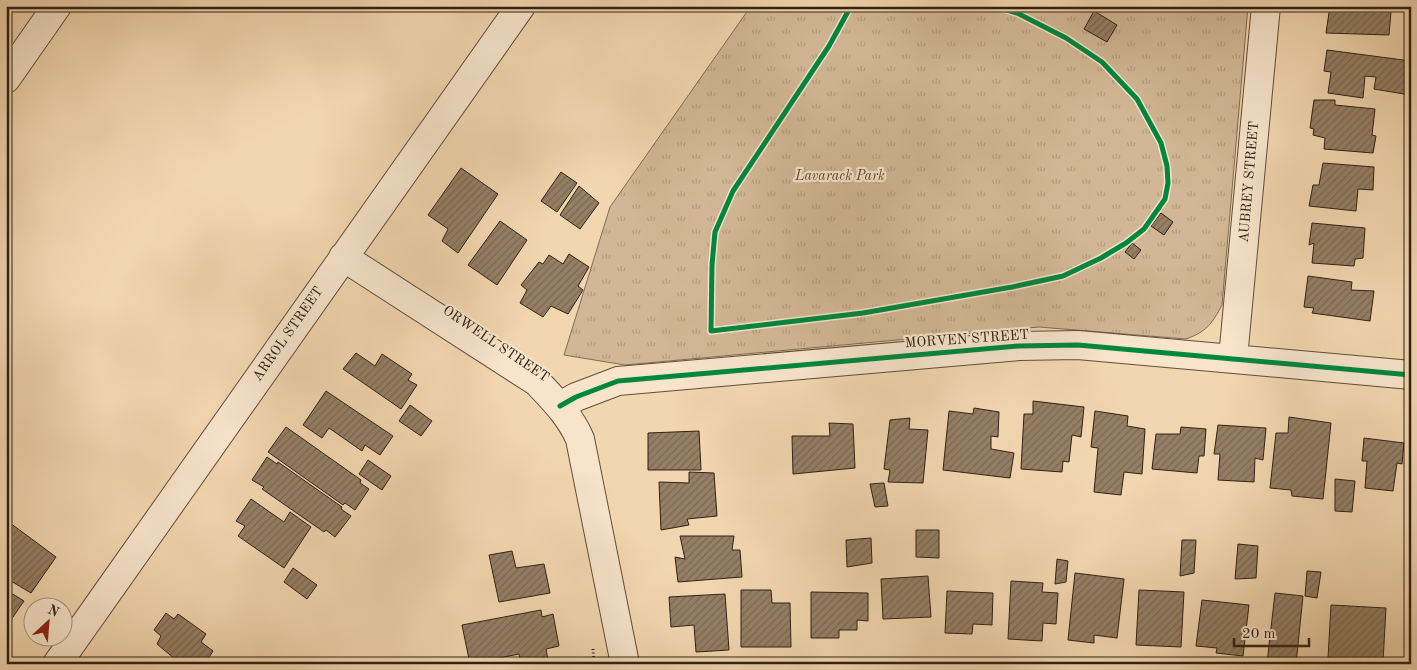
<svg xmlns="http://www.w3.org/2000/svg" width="1417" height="670" font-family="'Old Standard TT',serif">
  <defs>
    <pattern id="park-tufts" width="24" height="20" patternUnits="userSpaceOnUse" patternTransform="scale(1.25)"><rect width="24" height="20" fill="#d1b795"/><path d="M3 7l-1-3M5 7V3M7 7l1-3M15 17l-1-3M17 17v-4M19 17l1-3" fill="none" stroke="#b49d80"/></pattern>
    <pattern id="building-hatch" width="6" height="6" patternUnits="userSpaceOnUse" patternTransform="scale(1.25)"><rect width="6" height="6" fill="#957f65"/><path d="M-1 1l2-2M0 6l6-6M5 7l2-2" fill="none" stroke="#7a6852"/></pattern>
  </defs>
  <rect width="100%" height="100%" fill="#f2d6af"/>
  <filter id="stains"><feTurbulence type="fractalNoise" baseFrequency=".004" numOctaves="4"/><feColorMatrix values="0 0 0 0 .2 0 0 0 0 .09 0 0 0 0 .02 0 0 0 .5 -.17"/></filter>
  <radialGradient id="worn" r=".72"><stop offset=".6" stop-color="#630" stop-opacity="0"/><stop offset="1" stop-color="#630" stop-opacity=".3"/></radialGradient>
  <path fill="url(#park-tufts)" stroke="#806c54" d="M 751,6 L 1248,6 L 1222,305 C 1212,324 1206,332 1186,339 L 1039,327 L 625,365 L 564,355 L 610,207 Z"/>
  <path fill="url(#building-hatch)" stroke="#302114" d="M 1330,6 L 1374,6 L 1374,11 L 1391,12 L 1389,35 L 1326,33 Z
    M 1094,11 L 1117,25 L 1107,42 L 1084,29 Z
    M 1327,50 L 1411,61 L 1410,95 L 1374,89 L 1376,77 L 1365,76 L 1363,98 L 1328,93 L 1331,72 L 1324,71 Z
    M 1314,100 L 1335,100 L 1335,105 L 1375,109 L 1372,135 L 1376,136 L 1373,153 L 1324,149 L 1325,138 L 1313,135 L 1314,129 L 1310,128 Z
    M 1323,163 L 1374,167 L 1373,190 L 1358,189 L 1356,211 L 1309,206 L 1313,185 L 1319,185 Z
    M 461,168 L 498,194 L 458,253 L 442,241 L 448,229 L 428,215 Z
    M 561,172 L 577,183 L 557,212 L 541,201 Z
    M 579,186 L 599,203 L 580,229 L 560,215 Z
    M 1408,190 L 1411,190 L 1411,211 L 1407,211 Z
    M 1161,213 L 1173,222 L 1164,235 L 1151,226 Z
    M 500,221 L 527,240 L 497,285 L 468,265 Z
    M 1312,223 L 1365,228 L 1363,258 L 1355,259 L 1354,266 L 1312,263 L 1314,243 L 1309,245 Z
    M 1132,243 L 1141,250 L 1134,259 L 1125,252 Z
    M 569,254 L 589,267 L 578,286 L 583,290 L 568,314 L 551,306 L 543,317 L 520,303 L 527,290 L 521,285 L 539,262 L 543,264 L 549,255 L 563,264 Z
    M 1308,276 L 1352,282 L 1351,290 L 1374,291 L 1370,321 L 1312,313 L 1314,308 L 1304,307 Z
    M 356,353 L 375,366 L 382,354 L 412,374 L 408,380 L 417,385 L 401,409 L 343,369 Z
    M 326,391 L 393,436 L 380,455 L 365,445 L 362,451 L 329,428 L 322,438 L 303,425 Z
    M 1033,401 L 1084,407 L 1081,437 L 1072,435 L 1069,462 L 1063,461 L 1062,472 L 1021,469 L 1024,414 L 1033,414 Z
    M 410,405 L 432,421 L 421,436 L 399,421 Z
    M 974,408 L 999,412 L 998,437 L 991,436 L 991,449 L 1014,453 L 1010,478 L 943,470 L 949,411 L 973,414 Z
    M 1095,411 L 1128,416 L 1127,426 L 1145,429 L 1142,474 L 1124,472 L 1121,495 L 1094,492 L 1098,448 L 1091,447 Z
    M 1289,417 L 1331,423 L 1323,499 L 1292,496 L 1291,490 L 1270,488 L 1276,433 L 1288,433 Z
    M 910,418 L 909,429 L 928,430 L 923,483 L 888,482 L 890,470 L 884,469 L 890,420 Z
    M 829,423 L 853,424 L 855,468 L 793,474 L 792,436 L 830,436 Z
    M 1218,425 L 1266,428 L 1263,460 L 1255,458 L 1254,482 L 1218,480 L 1220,454 L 1214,454 Z
    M 286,427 L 361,480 L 360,483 L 369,489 L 355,510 L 345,503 L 343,505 L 268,452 Z
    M 1181,427 L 1206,429 L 1204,456 L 1199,456 L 1197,473 L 1152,469 L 1156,434 L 1180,434 Z
    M 699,431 L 701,470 L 648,470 L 648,433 Z
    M 1364,438 L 1404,443 L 1402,464 L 1397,463 L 1393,491 L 1365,488 L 1367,461 L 1362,461 Z
    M 267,457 L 277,464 L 278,462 L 342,507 L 341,509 L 351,516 L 335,537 L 326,530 L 324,532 L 262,489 L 264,487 L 252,480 Z
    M 368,460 L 391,476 L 382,490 L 359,474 Z
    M 689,472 L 714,473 L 717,516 L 687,519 L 689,525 L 661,530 L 659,482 L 689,483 Z
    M 1335,479 L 1355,481 L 1352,512 L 1335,511 Z
    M 884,483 L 888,506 L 875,507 L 870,484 Z
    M 251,499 L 284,522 L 290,512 L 311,527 L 284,568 L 238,536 L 245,526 L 236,521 Z
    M 6,520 L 56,557 L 31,593 L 6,578 Z
    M 916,530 L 939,530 L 939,558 L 916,557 Z
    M 680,536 L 734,536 L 732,550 L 740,550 L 742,577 L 678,582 L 675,557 L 685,559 Z
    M 871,538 L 872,563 L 847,567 L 846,540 Z
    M 1182,540 L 1196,540 L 1194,573 L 1180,576 Z
    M 1238,544 L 1258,546 L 1256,578 L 1235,579 Z
    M 512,551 L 516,568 L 544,564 L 550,593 L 499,602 L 489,555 Z
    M 1057,559 L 1068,561 L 1066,582 L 1055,584 Z
    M 293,568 L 317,585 L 307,599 L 284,582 Z
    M 1307,571 L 1321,572 L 1317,598 L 1305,596 Z
    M 1075,573 L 1124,579 L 1117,638 L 1094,635 L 1094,643 L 1068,640 Z
    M 928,576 L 931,617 L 883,619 L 881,579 Z
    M 1011,581 L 1043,583 L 1042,592 L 1058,593 L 1056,624 L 1043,623 L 1042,641 L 1008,639 Z
    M 6,590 L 24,601 L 8,624 L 6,623 Z
    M 741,590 L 771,590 L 772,603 L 790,603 L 791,647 L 741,647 Z
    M 1139,590 L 1184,592 L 1181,647 L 1136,645 Z
    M 947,591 L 993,593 L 992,625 L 973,624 L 972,634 L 945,633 Z
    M 811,592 L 868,593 L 868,621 L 857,620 L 857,630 L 839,630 L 839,638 L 811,638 Z
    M 1275,593 L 1303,596 L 1296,664 L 1267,663 Z
    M 725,594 L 729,650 L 696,652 L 694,625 L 671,627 L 669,597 Z
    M 1202,600 L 1249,605 L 1243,656 L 1216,653 L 1217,648 L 1196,646 Z
    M 1331,605 L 1386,608 L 1383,662 L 1328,658 Z
    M 541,610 L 542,617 L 553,614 L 559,646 L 546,649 L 548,660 L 521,664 L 519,654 L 470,664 L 462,625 Z
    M 166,613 L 174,619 L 178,614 L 206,634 L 201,642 L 213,651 L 205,664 L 172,664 L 175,659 L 157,644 L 161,636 L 154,630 Z"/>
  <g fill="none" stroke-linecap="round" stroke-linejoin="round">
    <defs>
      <path id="minor" d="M 6,79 L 57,6
        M 343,257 L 537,382 C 554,400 570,416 580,439 L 625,664
        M 1233,358 L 1266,6
        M 560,406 L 576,397 L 618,381 L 1019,346 L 1078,345 L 1411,375
        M 57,664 L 521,6"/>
    </defs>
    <use href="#minor" stroke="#604e3b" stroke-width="30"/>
    <path stroke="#302114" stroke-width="3" stroke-dasharray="1 2.5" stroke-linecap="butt" d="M 593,649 L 594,664"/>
    <use href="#minor" stroke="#f7e4cb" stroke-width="28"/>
    <defs>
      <path id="cycleway" d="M 851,6 L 829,46 L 733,191 L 715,232 L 712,265 L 711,331 L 863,313 L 1012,287 L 1063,276 L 1101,258 L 1126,243 L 1144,229 L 1165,199 L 1168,183 L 1167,166 L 1161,143 L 1137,99 L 1102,62 L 1066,38 L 1017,13 L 994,6
        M 560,406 L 576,397 L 618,381 L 1019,346 L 1078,345 L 1411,375"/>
    </defs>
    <use href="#cycleway" stroke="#f7e4cb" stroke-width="8"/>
    <use href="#cycleway" stroke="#00873e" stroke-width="5"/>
  </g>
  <g text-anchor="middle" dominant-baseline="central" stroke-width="4.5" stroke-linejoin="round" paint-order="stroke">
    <g font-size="14" font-style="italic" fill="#584634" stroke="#f7e4cb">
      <text x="840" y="176">Lavarack Park</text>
    </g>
    <g font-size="14" fill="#302114" stroke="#f7e4cb">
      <text transform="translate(1249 182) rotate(-85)">AUBREY STREET</text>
      <text transform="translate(288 334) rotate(-55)">ARROL STREET</text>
      <text transform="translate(967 339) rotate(-4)">MORVEN STREET</text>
      <text transform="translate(496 344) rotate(34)">ORWELL STREET</text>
    </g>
  </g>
  <rect width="1417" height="670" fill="none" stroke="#f2d6af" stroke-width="25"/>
  <rect x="8" y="8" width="1402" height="655" fill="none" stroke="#302114" stroke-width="2.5"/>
  <rect x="12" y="12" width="1392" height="645" fill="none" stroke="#302114"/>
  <g transform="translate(48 622) rotate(26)"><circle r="24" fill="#f7e4cb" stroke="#a79682"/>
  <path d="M0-4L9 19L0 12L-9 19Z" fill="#8f2418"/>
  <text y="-8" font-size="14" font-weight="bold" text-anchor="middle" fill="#302114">N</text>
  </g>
  <path d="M1234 638v8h75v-8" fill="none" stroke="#302114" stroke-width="2.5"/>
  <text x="1242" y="638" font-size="15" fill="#302114" stroke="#f7e4cb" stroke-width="4" paint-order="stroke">20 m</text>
  <rect width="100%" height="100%" filter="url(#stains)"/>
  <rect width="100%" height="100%" fill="url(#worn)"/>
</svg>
